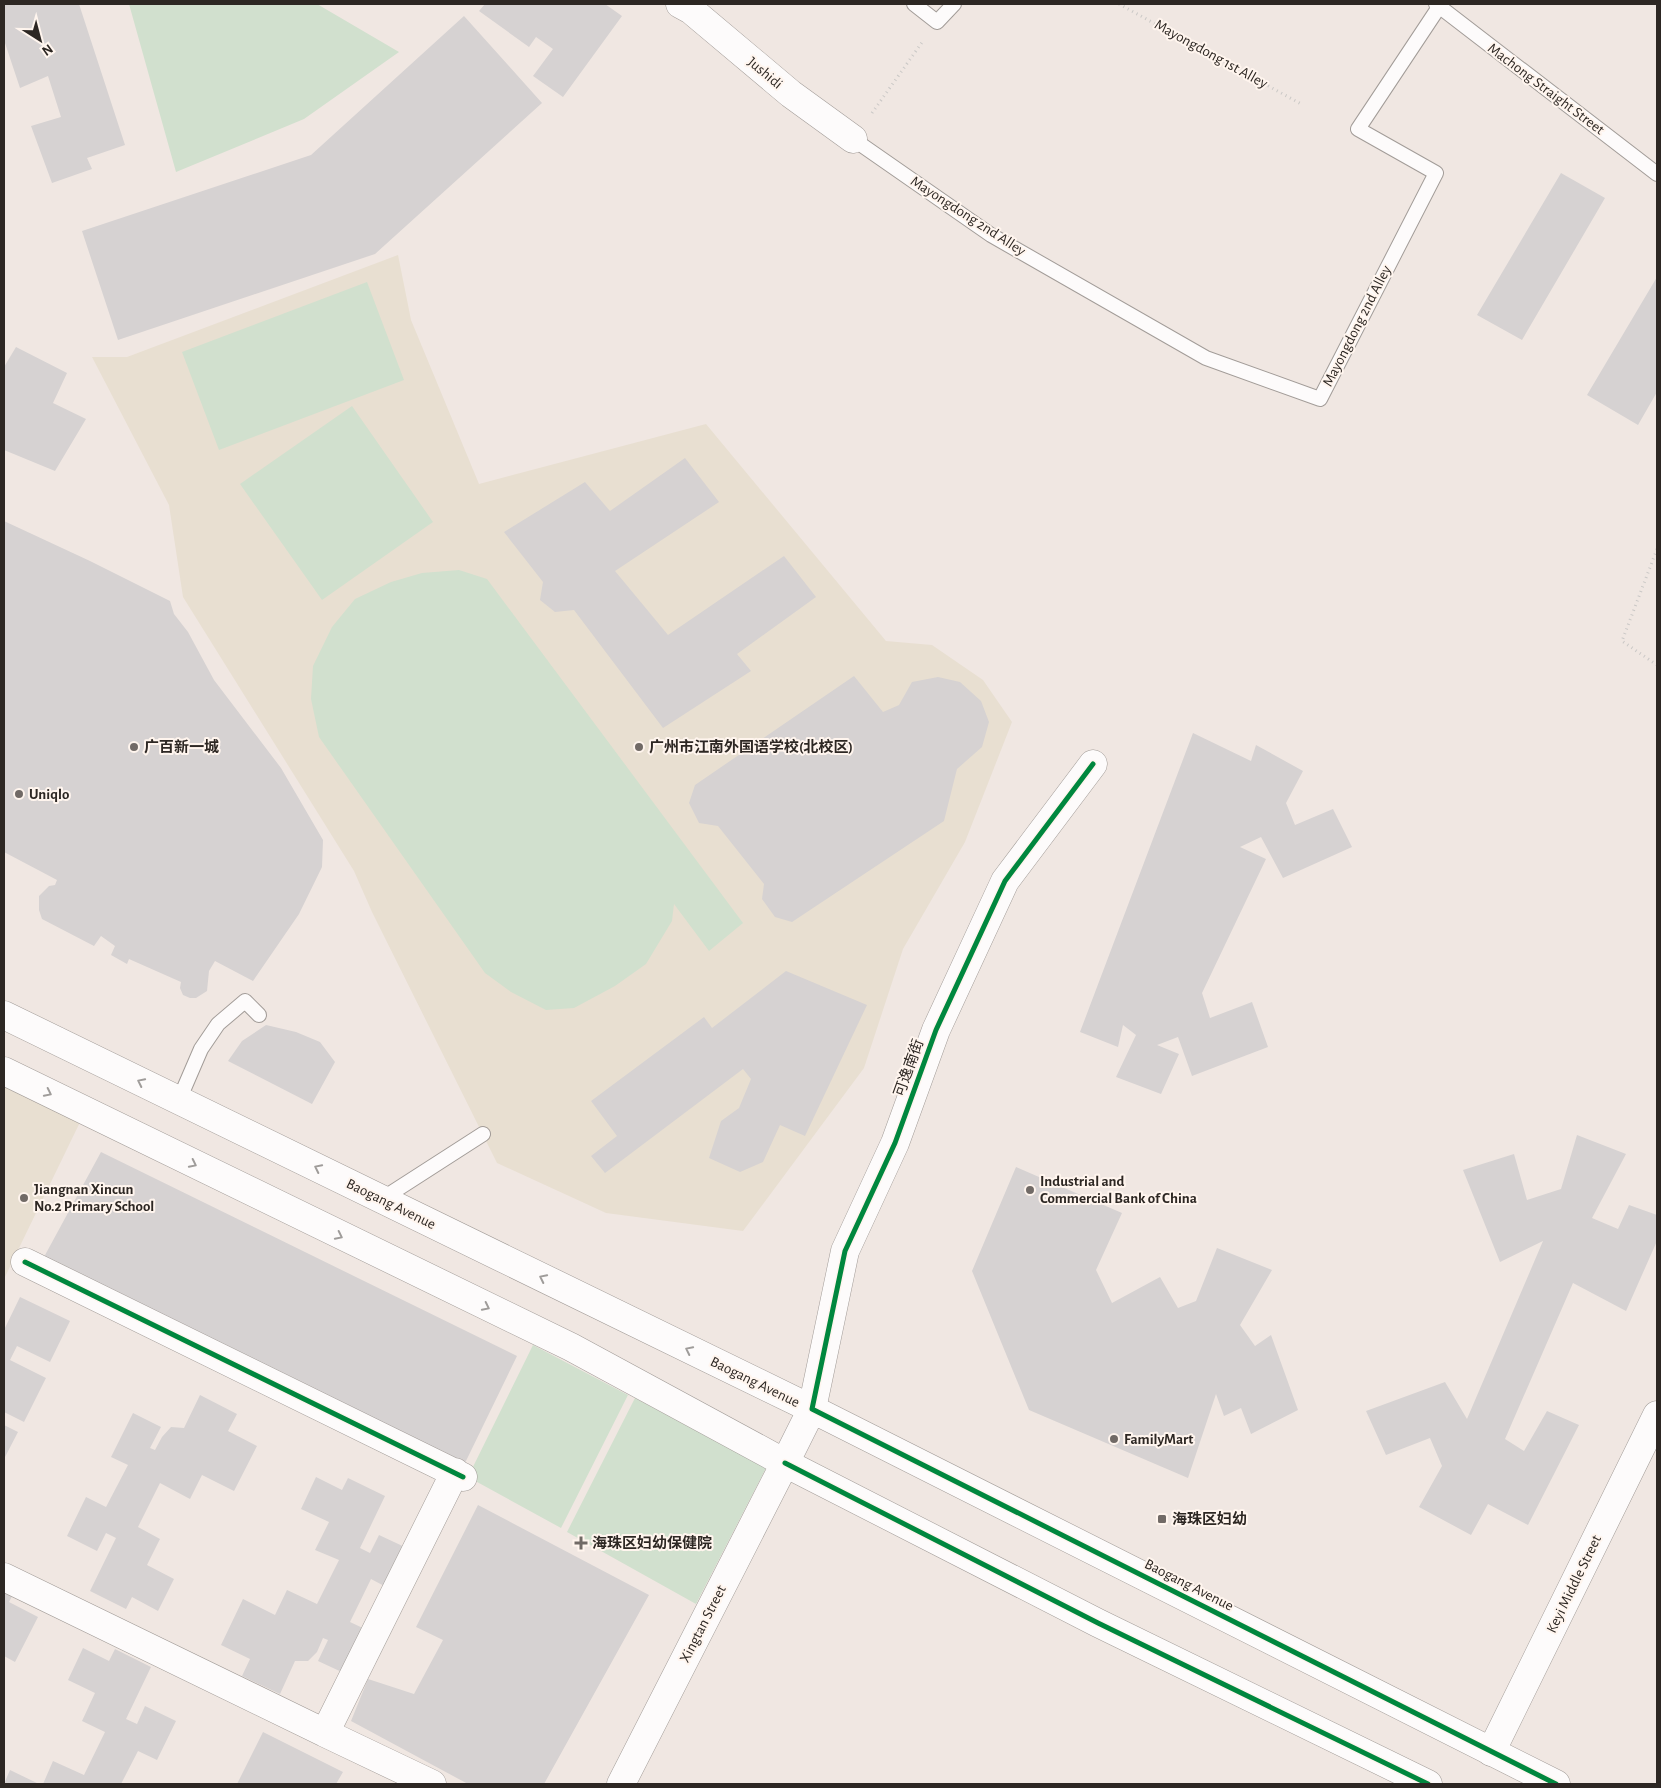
<svg xmlns="http://www.w3.org/2000/svg" width="1661" height="1788" font-family="'Alegreya Sans','Noto Sans SC',sans-serif">
  <rect width="100%" height="100%" fill="#f0e7e2"/>
  <path fill="#e8dfd1" d="M 398,255 L 411,320 L 479,484 L 706,424 L 886,641 L 932,645 L 983,680 L 1012,722 L 965,842 L 903,949 L 864,1068 L 743,1231 L 606,1213 L 497,1163 L 372,912 L 354,871 L 183,597 L 169,505 L 92,357 L 127,357 Z
    M 4,1078 L 83,1116 L 4,1279 Z"/>
  <path fill="#d1e0ce" d="M 129,4 L 317,4 L 399,52 L 304,119 L 176,172 Z
    M 367,282 L 404,380 L 219,450 L 182,352 Z
    M 352,406 L 433,522 L 322,600 L 240,484 Z
    M 459,570 L 487,579 L 743,923 L 709,951 L 674,904 L 672,921 L 646,964 L 615,986 L 574,1008 L 546,1010 L 511,992 L 485,973 L 319,737 L 311,699 L 313,666 L 332,627 L 355,599 L 391,582 L 422,573 Z
    M 533,1345 L 628,1395 L 561,1528 L 468,1477 Z
    M 635,1398 L 766,1468 L 696,1604 L 567,1532 Z"/>
  <path fill="#d6d2d2" d="M 4,4 L 79,4 L 125,145 L 87,158 L 92,169 L 52,183 L 31,126 L 61,117 L 48,76 L 20,88 L 4,40 Z
    M 485,4 L 605,4 L 622,16 L 563,97 L 533,76 L 553,49 L 536,37 L 529,47 L 479,11 Z
    M 464,16 L 542,103 L 375,254 L 118,340 L 82,231 L 311,155 Z
    M 1561,173 L 1605,198 L 1522,340 L 1477,315 Z
    M 1657,277 L 1657,392 L 1638,425 L 1587,395 Z
    M 16,347 L 67,373 L 53,403 L 86,419 L 55,471 L 4,450 L 4,367 Z
    M 685,458 L 719,502 L 615,571 L 668,635 L 784,556 L 816,597 L 737,654 L 751,671 L 663,728 L 574,610 L 555,612 L 540,600 L 543,582 L 504,532 L 585,482 L 610,511 Z
    M 4,521 L 90,561 L 170,601 L 174,614 L 188,632 L 214,680 L 281,768 L 323,840 L 322,867 L 299,914 L 253,981 L 215,961 L 209,971 L 207,991 L 196,998 L 190,998 L 183,995 L 180,988 L 181,982 L 129,959 L 127,964 L 111,955 L 115,946 L 101,936 L 94,946 L 42,919 L 39,910 L 39,896 L 49,886 L 55,885 L 57,880 L 4,852 Z
    M 854,676 L 883,712 L 899,705 L 912,682 L 938,677 L 960,682 L 981,701 L 989,722 L 982,747 L 957,769 L 944,821 L 792,922 L 775,917 L 762,899 L 764,884 L 718,826 L 699,823 L 689,803 L 695,785 Z
    M 1193,733 L 1251,761 L 1256,745 L 1303,771 L 1286,803 L 1295,825 L 1333,809 L 1352,847 L 1283,878 L 1261,837 L 1240,847 L 1266,859 L 1202,993 L 1210,1018 L 1252,1002 L 1268,1047 L 1192,1076 L 1178,1037 L 1157,1045 L 1179,1054 L 1161,1094 L 1116,1077 L 1136,1035 L 1123,1025 L 1118,1047 L 1080,1032 Z
    M 786,971 L 867,1005 L 805,1136 L 780,1125 L 763,1162 L 740,1172 L 709,1158 L 721,1121 L 739,1108 L 751,1079 L 743,1069 L 605,1173 L 591,1156 L 617,1136 L 591,1101 L 704,1017 L 712,1028 Z
    M 266,1025 L 296,1032 L 320,1042 L 335,1062 L 312,1104 L 228,1061 L 242,1041 Z
    M 1577,1135 L 1626,1154 L 1592,1218 L 1618,1229 L 1629,1205 L 1657,1215 L 1657,1241 L 1626,1311 L 1573,1283 L 1505,1439 L 1524,1451 L 1547,1411 L 1579,1425 L 1528,1525 L 1488,1504 L 1471,1535 L 1419,1507 L 1442,1466 L 1430,1438 L 1386,1455 L 1366,1411 L 1445,1382 L 1467,1419 L 1543,1241 L 1500,1262 L 1463,1170 L 1514,1154 L 1527,1200 L 1561,1189 Z
    M 101,1152 L 517,1356 L 465,1463 L 44,1257 Z
    M 1016,1167 L 1122,1213 L 1096,1270 L 1112,1303 L 1160,1277 L 1178,1308 L 1196,1301 L 1217,1248 L 1272,1270 L 1240,1325 L 1255,1346 L 1271,1335 L 1298,1410 L 1251,1434 L 1241,1408 L 1224,1416 L 1216,1394 L 1188,1478 L 1029,1410 L 972,1271 Z
    M 20,1297 L 70,1321 L 50,1362 L 17,1346 L 10,1360 L 46,1378 L 24,1422 L 4,1412 L 4,1330 Z
    M 200,1395 L 237,1414 L 228,1431 L 257,1446 L 234,1491 L 202,1475 L 190,1499 L 160,1483 L 138,1527 L 160,1539 L 147,1565 L 174,1579 L 158,1611 L 132,1597 L 126,1609 L 90,1591 L 116,1538 L 106,1533 L 97,1551 L 67,1536 L 86,1497 L 106,1507 L 128,1465 L 111,1457 L 133,1413 L 161,1427 L 150,1448 L 155,1450 L 162,1437 L 171,1427 L 184,1428 Z
    M 4,1425 L 18,1432 L 4,1459 Z
    M 316,1477 L 342,1490 L 348,1478 L 385,1496 L 360,1548 L 370,1553 L 379,1535 L 409,1549 L 390,1589 L 371,1579 L 350,1622 L 367,1630 L 346,1674 L 318,1661 L 328,1640 L 323,1638 L 317,1652 L 308,1661 L 295,1661 L 280,1694 L 242,1676 L 250,1659 L 221,1645 L 243,1599 L 275,1615 L 287,1590 L 317,1604 L 339,1560 L 315,1550 L 329,1522 L 301,1509 Z
    M 478,1505 L 649,1595 L 544,1784 L 468,1784 L 351,1721 L 368,1679 L 414,1694 L 443,1640 L 416,1627 Z
    M 4,1578 L 18,1585 L 9,1602 L 38,1617 L 15,1662 L 4,1656 Z
    M 83,1648 L 109,1661 L 115,1649 L 151,1667 L 126,1719 L 137,1724 L 145,1706 L 176,1721 L 157,1760 L 138,1751 L 121,1784 L 43,1784 L 53,1761 L 84,1775 L 105,1732 L 82,1721 L 95,1693 L 68,1680 Z
    M 263,1732 L 343,1772 L 336,1784 L 237,1784 Z
    M 10,1770 L 39,1784 L 4,1784 Z"/>
  <g fill="none" stroke-linecap="round" stroke-linejoin="round">
    <defs>
      <path id="lane" d="M 914,4 L 937,22 L 954,4
        M 1436,4 L 1657,174
        M 853,139 L 991,235 L 1206,358 L 1320,399 L 1436,173 L 1358,129 L 1439,7
        M 179,1100 L 201,1049 L 218,1024 L 245,1001 L 259,1015
        M 382,1199 L 483,1134"/>
      <path id="street" d="M 680,4 L 691,10 L 791,94 L 853,139
        M 25,1262 L 463,1477
        M 812,1409 L 845,1251 L 895,1143 L 936,1030 L 1005,881 L 1093,764
        M 4,1577 L 325,1733
        M 1491,1752 L 1657,1415
        M 432,1784 L 325,1733 L 455,1472
        M 621,1784 L 785,1463"/>
      <path id="secondary" d="M 4,1015 L 812,1409 L 1556,1784
        M 4,1071 L 571,1347 L 785,1463 L 1098,1623 L 1428,1784
        M 785,1463 L 812,1409"/>
    </defs>
    <use href="#lane" stroke="#a29c98" stroke-width="16"/>
    <use href="#street" stroke="#a29c98" stroke-width="29"/>
    <use href="#secondary" stroke="#a29c98" stroke-width="29"/>
    <path stroke="#cac8c6" stroke-width="3" stroke-dasharray="1 4" stroke-linecap="butt" d="M 1119,4 L 1303,105
      M 872,113 L 923,41
      M 1657,549 L 1622,641 L 1657,665"/>
    <use href="#lane" stroke="#fdfbfb" stroke-width="14"/>
    <use href="#street" stroke="#fdfbfb" stroke-width="28"/>
    <use href="#secondary" stroke="#fdfbfb" stroke-width="28"/>
    <defs>
      <path id="cycleway" d="M 1093,764 L 1005,881 L 936,1030 L 895,1143 L 845,1251 L 812,1409 L 1556,1784
        M 25,1262 L 463,1477
        M 785,1463 L 1098,1623 L 1428,1784"/>
    </defs>
    <use href="#cycleway" stroke="#fff5ee" stroke-width="8"/>
    <use href="#cycleway" stroke="#00873e" stroke-width="5"/>
  </g>
  <defs><path id="oneway-chevron" d="M-2-3.5L2.5 0L-2 3.5" fill="none" stroke-width="1.6" stroke-linecap="round" stroke-linejoin="round" transform="scale(1.25)"/></defs>
  <g stroke="#9f9c9a">
    <use href="#oneway-chevron" transform="translate(141 1082) rotate(-154)"/>
    <use href="#oneway-chevron" transform="translate(48 1093) rotate(26)"/>
    <use href="#oneway-chevron" transform="translate(193 1164) rotate(26)"/>
    <use href="#oneway-chevron" transform="translate(318 1168) rotate(-154)"/>
    <use href="#oneway-chevron" transform="translate(339 1236) rotate(26)"/>
    <use href="#oneway-chevron" transform="translate(543 1278) rotate(-154)"/>
    <use href="#oneway-chevron" transform="translate(486 1307) rotate(26)"/>
    <use href="#oneway-chevron" transform="translate(689 1350) rotate(-154)"/>
  </g>
  <g fill="#716a66" stroke="#fff5ee" stroke-width="2">
    <circle cx="134" cy="747" r="5"/>
    <circle cx="639" cy="747" r="5"/>
    <circle cx="19" cy="794" r="5"/>
    <circle cx="1030" cy="1190" r="5"/>
    <circle cx="24" cy="1198" r="5"/>
    <circle cx="1114" cy="1439" r="5"/>
    <rect x="1157" y="1514" width="10" height="10" rx="2.5"/>
    <path d="M578.5 1535.5h5v5h5v5h-5v5h-5v-5h-5v-5h5z"/>
  </g>
  <g text-anchor="middle" dominant-baseline="central" stroke-width="4" stroke-linejoin="round" paint-order="stroke">
    <g font-size="15" fill="#2d2723" stroke="#fff5ee">
      <text transform="translate(1211 54) rotate(29)">Mayongdong 1st Alley</text>
      <text transform="translate(765 73) rotate(40)">Jushidi</text>
      <text transform="translate(1546 89) rotate(37)">Machong Straight Street</text>
      <text transform="translate(968 216) rotate(33)">Mayongdong 2nd Alley</text>
      <text transform="translate(1357 326) rotate(-63)">Mayongdong 2nd Alley</text>
      <text transform="translate(909 1068) rotate(-70)">可逸南街</text>
      <text transform="translate(391 1204) rotate(26)">Baogang Avenue</text>
      <text transform="translate(755 1382) rotate(26)">Baogang Avenue</text>
      <text transform="translate(1574 1584) rotate(-64)">Keyi Middle Street</text>
      <text transform="translate(1189 1585) rotate(27)">Baogang Avenue</text>
      <text transform="translate(703 1624) rotate(-63)">Xingtan Street</text>
    </g>
    <g font-size="15" font-weight="bold" fill="#2d2723" stroke="#fff5ee" text-anchor="start">
      <text x="144" y="747">广百新一城</text>
      <text x="649" y="747">广州市江南外国语学校(北校区)</text>
      <text x="29" y="794">Uniqlo</text>
      <text x="1040" y="1181">Industrial and<tspan x="1040" dy="17">Commercial Bank of China</tspan></text>
      <text x="34" y="1189">Jiangnan Xincun<tspan x="34" dy="17">No.2 Primary School</tspan></text>
      <text x="1124" y="1439">FamilyMart</text>
      <text x="1172" y="1519">海珠区妇幼</text>
      <text x="592" y="1543">海珠区妇幼保健院</text>
    </g>
  </g>
  <rect width="1661" height="1788" fill="none" stroke="#2d2723" stroke-width="10"/>
  <g transform="translate(40 40) rotate(144)" stroke="#fff5ee" stroke-width="4" paint-order="stroke">
  <path d="M0-4L9 19L0 12L-9 19Z" fill="#2d2723"/>
  <text y="-8" font-size="14" font-weight="bold" text-anchor="middle" fill="#2d2723">N</text>
  </g>
</svg>
